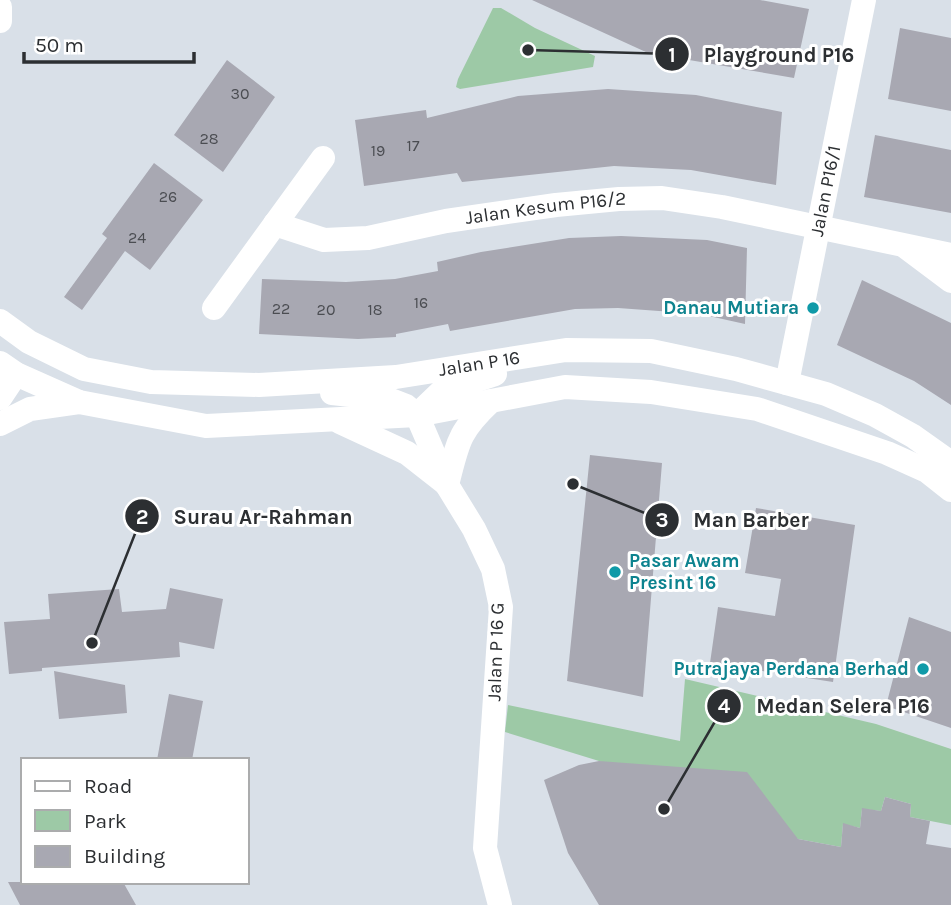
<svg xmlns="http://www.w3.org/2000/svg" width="951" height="905" font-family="Karla,sans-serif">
  <rect width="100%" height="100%" fill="#d9e0e8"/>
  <path fill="#9dc9a6" d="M 493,8 L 501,8 L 535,28 L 595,56 L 593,67 L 460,89 L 456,87 L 458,79 Z
    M 685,679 L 876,724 L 951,749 L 951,825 L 910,817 L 911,804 L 885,797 L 881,811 L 862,809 L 860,828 L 843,824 L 841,847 L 798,839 L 599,761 L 505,732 L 508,705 L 680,741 Z"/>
  <path fill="#a8a8b2" d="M 532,0 L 760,0 L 809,9 L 794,78 L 648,53 Z
    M 900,28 L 951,38 L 951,111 L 888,99 Z
    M 227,60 L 275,97 L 223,172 L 174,135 Z
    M 608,89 L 696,95 L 782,112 L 776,185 L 691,170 L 614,166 L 462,182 L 457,173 L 364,186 L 355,120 L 426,110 L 427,118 L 518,96 Z
    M 875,135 L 951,150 L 951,213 L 864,197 Z
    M 154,163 L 203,200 L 150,270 L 125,251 L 82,310 L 64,297 L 107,238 L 102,234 Z
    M 621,236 L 707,240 L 747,248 L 745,324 L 700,314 L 618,308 L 575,309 L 450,331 L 448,324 L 396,334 L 396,337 L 358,339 L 259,334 L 262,279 L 346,282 L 395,279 L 438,271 L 437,262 L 481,252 L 569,238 Z
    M 862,280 L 951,323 L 951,405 L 914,381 L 837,345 Z
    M 590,455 L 662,463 L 643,697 L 567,681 Z
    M 756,508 L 855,525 L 833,682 L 710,663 L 718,607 L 775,616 L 781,579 L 745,573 Z
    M 170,588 L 223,599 L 214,649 L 179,642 L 180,657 L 42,668 L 42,671 L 9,674 L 4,622 L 50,619 L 48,594 L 119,589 L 122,612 L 166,609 Z
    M 909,617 L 951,632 L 951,728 L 886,706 Z
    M 54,671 L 125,685 L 127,713 L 59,719 Z
    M 169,694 L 203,701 L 192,760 L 157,760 Z
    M 599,761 L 747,772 L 798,839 L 841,847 L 843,823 L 860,828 L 862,808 L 881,811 L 885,797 L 911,804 L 910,817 L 930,821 L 926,844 L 951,848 L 951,905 L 599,905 L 568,853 L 544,780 L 579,765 Z
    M 8,882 L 123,882 L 136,905 L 20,905 Z"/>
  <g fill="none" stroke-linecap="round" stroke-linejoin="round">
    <g stroke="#fff" stroke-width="24">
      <path d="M 0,7 L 0,21"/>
      <path id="s1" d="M 275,224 L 324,240 L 368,238 L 446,221 L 556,205 L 619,199 L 662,198 L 722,207 L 951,255"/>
      <path d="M 907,248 L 951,281"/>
      <path d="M 214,308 L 323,158"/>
      <path id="s2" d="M 0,321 L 29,342 L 84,369 L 151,382 L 259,385 L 396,377 L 566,350 L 651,351 L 736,369 L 826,394 L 875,415 L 913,436 L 951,463"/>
      <path d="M 0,363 L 16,374 L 79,402 L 206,426 L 417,415 L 565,387 L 651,392 L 757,409 L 887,453 L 927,471 L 951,490"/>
      <path id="s3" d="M 787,383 L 864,0"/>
      <path d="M 332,393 L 388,399 L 406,406 L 417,415 L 447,485 L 474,529 L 493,569 L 501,607 L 485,848 L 500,905"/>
      <path d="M 0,398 L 16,374"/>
      <path d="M 417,415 L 441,392 L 495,374"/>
      <path d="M 340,422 L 407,453 L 444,482"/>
      <path d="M 0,424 L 30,409 L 79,402"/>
      <path d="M 447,485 C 458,442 458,432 491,401"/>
    </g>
  </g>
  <g fill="#0f9aa8" stroke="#fff" stroke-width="2.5">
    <circle cx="813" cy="308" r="7"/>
    <circle cx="615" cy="572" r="7"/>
    <circle cx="923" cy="669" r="7"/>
  </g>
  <g text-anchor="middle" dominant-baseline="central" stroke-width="6" stroke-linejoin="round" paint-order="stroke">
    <g font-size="16" fill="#4b4d52">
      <text x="240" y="93">30</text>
      <text x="209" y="138">28</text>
      <text x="413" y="145">17</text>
      <text x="378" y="150">19</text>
      <text x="168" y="196">26</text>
      <text x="137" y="237">24</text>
      <text x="421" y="302">16</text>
      <text x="281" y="308">22</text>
      <text x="326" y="309">20</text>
      <text x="375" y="309">18</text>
    </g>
    <g font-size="19" fill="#2c2f32" stroke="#fff">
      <text stroke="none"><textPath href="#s3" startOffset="196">Jalan P16/1</textPath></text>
      <text stroke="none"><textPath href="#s1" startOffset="276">Jalan Kesum P16/2</textPath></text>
      <text stroke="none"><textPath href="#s2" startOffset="495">Jalan P 16</textPath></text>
      <text transform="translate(496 652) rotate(-88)">Jalan P 16 G</text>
    </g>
    <g font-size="19" font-weight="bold" fill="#0d838f" stroke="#fff" text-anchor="end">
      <text x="799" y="308">Danau Mutiara</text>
      <text x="629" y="561" text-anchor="start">Pasar Awam<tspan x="629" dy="22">Presint 16</tspan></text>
      <text x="909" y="669">Putrajaya Perdana Berhad</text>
    </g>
  </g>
  <path fill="none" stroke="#2c2f32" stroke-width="2.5" d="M528 50L672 54M92 643L142 516M573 484L662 520M664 809L724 706"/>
  <g fill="#2c2f32" stroke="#fff" stroke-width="2.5">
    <circle cx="528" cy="50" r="7"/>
    <circle cx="92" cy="643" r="7"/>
    <circle cx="573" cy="484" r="7"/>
    <circle cx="664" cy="809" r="7"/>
    <circle cx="672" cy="54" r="18"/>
    <circle cx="142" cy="516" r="18"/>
    <circle cx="662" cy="520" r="18"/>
    <circle cx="724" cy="706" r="18"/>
  </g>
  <g font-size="21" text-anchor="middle" font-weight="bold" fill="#fff">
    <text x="672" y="62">1</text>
    <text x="142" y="524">2</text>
    <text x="662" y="527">3</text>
    <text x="724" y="713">4</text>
  </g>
  <g font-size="21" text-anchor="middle" font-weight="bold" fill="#2c2f32" stroke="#fff" stroke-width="6" stroke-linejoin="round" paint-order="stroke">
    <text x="779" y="62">Playground P16</text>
    <text x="263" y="524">Surau Ar-Rahman</text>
    <text x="751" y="527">Man Barber</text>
    <text x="843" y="713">Medan Selera P16</text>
  </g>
  <rect x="21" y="758" width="228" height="126" fill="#ffffff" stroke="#abacad" stroke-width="2"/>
  <rect x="35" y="781" width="35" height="10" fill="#ffffff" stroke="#abacad" stroke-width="2"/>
  <text x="84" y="793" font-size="21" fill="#2c2f32">Road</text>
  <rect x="35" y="810" width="35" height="21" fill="#9dc9a6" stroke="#abacad" stroke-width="2"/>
  <text x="84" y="828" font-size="21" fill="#2c2f32">Park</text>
  <rect x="35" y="846" width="35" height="21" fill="#a8a8b2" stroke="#abacad" stroke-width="2"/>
  <text x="84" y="863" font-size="21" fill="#2c2f32">Building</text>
  <path d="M24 52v10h170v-10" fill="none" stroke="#2c2f32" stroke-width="3.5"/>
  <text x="35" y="52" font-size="21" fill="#2c2f32" stroke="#ffffff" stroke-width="5" paint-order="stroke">50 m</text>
</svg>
